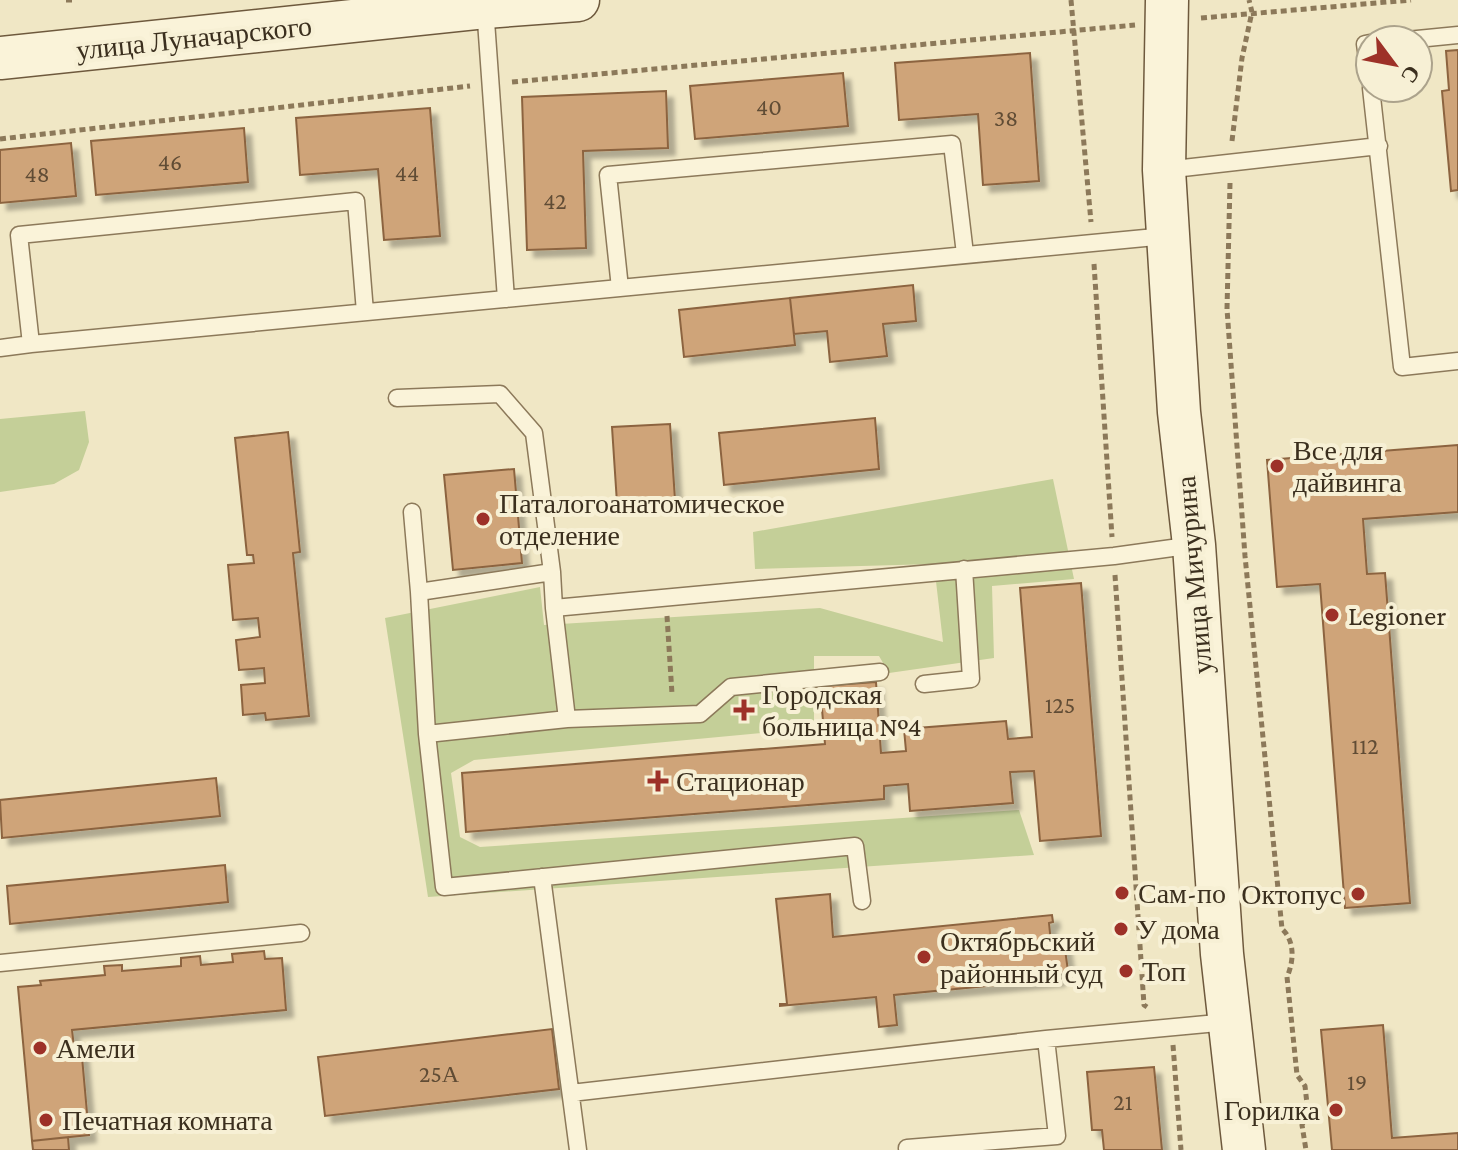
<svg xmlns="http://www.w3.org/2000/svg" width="1458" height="1150" font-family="'Crimson Pro',serif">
  <defs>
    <filter id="shadow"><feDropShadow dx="7" dy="7" stdDeviation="2" flood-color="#0004"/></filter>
  </defs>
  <rect width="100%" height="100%" fill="#f0e7c5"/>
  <path fill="#c4cf98" d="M 85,411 L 89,442 L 79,470 L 54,484 L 0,492 L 0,419 Z
    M 1053,479 L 1074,579 L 992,586 L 994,658 L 889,673 L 879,656 L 814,656 L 814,728 L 474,760 L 451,773 L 460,837 L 480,847 L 1019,810 L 1034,855 L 428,897 L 385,618 L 540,587 L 544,625 L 820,608 L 943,642 L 934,564 L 755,569 L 753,532 Z"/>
  <path fill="#cfa479" stroke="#8c643f" stroke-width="2" filter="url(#shadow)" d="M 1458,50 L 1458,190 L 1451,191 L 1442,91 L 1449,90 L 1446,51 Z
    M 1030,53 L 1039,181 L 983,185 L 978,114 L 899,120 L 895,63 Z
    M 843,73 L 848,126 L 695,139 L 690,86 Z
    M 666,91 L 668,148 L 583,151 L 586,248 L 527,250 L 522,97 Z
    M 430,108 L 440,236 L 384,240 L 378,169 L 300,175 L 296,118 Z
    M 244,128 L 248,182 L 96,195 L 91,141 Z
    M 71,143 L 76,196 L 0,203 L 0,150 Z
    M 913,285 L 916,321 L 883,324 L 887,356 L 830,362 L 827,331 L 794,334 L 790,298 Z
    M 790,298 L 795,345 L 684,357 L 679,310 Z
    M 875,418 L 879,469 L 724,485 L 719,433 Z
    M 670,424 L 675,500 L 617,503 L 612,427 Z
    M 288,432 L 300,552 L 293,553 L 309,716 L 266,720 L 265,713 L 243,715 L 241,685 L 265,683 L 264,668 L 239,670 L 236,640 L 260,637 L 258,618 L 233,620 L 228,565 L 254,563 L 253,555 L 247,555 L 235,438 Z
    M 1458,445 L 1458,512 L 1363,519 L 1367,574 L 1385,573 L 1410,903 L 1345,908 L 1320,584 L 1277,587 L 1267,460 Z
    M 514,469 L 522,563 L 453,570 L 444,475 Z
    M 1081,583 L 1101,836 L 1040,841 L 1034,771 L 1010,772 L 1013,803 L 910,811 L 908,784 L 884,786 L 884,799 L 466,832 L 462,773 L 825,744 L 820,686 L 876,682 L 881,753 L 906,751 L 904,729 L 1006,721 L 1008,739 L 1032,737 L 1020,588 Z
    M 216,778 L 220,816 L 2,838 L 0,800 Z
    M 225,865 L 228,902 L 10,924 L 7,886 Z
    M 830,894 L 833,937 L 1052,915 L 1053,922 L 1049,923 L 1051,943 L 1064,942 L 1068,971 L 1058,972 L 1058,979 L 894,995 L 897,1025 L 879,1027 L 876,997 L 780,1006 L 780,1004 L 787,1004 L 776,899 Z
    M 264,951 L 265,959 L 282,958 L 286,1010 L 72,1030 L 74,1047 L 81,1046 L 89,1135 L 32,1141 L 18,987 L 41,985 L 40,981 L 105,975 L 104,966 L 122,965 L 122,971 L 181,966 L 181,958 L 200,956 L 201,965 L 233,962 L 232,954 Z
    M 1383,1025 L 1392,1138 L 1458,1133 L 1458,1150 L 1332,1150 L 1321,1030 Z
    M 552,1029 L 559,1089 L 325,1116 L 318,1057 Z
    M 1154,1067 L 1162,1150 L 1104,1150 L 1102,1130 L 1092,1130 L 1087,1072 Z
    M 68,1137 L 69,1150 L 33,1150 L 32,1141 Z"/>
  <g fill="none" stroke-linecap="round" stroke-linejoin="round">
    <defs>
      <path id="service" d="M 485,7 L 506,299
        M 1407,40 L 1458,35
        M 1370,43 L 1365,44 L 1370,79
        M 1371,88 L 1402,367 L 1458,361
        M 1165,170 L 1379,146
        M 620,288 L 608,175 L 952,144 L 965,254
        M 31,344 L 1166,236
        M 0,348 L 31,344 L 19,235 L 356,201 L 365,312
        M 397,398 L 500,394 L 534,433 L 552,572
        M 412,512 L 419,592
        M 554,608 L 567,719 L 700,714 L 731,687 L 880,672
        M 924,684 L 971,679 L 964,569
        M 427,734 L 567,719
        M 542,877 L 578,1150
        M 862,901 L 855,846 L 444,887 L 427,734 L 419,592 L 552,572 L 554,608 L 1114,556 L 1194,545
        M 0,963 L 301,933
        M 571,1093 L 1046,1039 L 1228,1022
        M 907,1148 L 1057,1136 L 1046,1039"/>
      <path id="secondary" d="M 1167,0 L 1164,170 L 1179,412 L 1194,545 L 1222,954 L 1244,1150
        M 0,58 L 485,7 L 578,0"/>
    </defs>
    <use href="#service" stroke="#8c795a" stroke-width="19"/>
    <use href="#secondary" stroke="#6e593d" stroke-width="45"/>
    <path stroke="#8c795a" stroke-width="5" stroke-dasharray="6 4" stroke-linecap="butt" d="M 66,0 L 76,0
      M 1071,0 L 1091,222
      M 1201,18 L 1411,0
      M 512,82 L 1135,25
      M 0,139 L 470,86
      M 1232,141 L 1242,58 L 1252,12 L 1249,0
      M 1230,183 L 1227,309 L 1245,556 L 1282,929 C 1295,941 1294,961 1287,977 L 1297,1075 L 1305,1086 L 1308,1113 L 1302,1125 L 1306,1150
      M 1094,264 L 1112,537
      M 1115,575 L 1144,1005 L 1147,1007
      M 667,616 L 672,694
      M 1173,1045 L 1181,1150"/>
    <use href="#service" stroke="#faf3d9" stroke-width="16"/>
    <use href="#secondary" stroke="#faf3d9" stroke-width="42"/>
  </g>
  <g fill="#9d3128" stroke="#f7f0d5" stroke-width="3">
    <circle cx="1277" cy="466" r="8"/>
    <circle cx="483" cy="519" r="8"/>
    <circle cx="1332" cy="615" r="8"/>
    <path d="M740 698h8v8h8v8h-8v8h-8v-8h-8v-8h8z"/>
    <path d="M654 769h8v8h8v8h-8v8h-8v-8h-8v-8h8z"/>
    <circle cx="1122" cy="893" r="8"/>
    <circle cx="1358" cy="894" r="8"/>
    <circle cx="1121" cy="929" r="8"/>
    <circle cx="924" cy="957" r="8"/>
    <circle cx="1126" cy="971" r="8"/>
    <circle cx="40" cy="1048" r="8"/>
    <circle cx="1336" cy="1110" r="8"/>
    <circle cx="46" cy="1120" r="8"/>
  </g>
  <g text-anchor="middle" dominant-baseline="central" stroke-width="8" stroke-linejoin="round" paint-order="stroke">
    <g font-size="24" fill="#604c35">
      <text x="769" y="106">40</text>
      <text x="1006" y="117">38</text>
      <text x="170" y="161">46</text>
      <text x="407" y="172">44</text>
      <text x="37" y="173">48</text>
      <text x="555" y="200">42</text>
      <text x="1060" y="704">125</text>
      <text x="1365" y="745">112</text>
      <text x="439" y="1073">25А</text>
      <text x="1357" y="1081">19</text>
      <text x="1123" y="1101">21</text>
    </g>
    <g font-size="28" fill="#3b2f1e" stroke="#f7f0d5">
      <text transform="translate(194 38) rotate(-6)">улица Луначарского</text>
      <text transform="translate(1194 575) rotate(-95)">улица Мичурина</text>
    </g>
    <g font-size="28" fill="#3b2f1e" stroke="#f7f0d5" text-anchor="start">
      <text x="1293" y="450">Все для<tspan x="1293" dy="32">дайвинга</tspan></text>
      <text x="499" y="503">Паталогоанатомическое<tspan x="499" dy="32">отделение</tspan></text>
      <text x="1348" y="615">Legioner</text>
      <text x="762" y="694">Городская<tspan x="762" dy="32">больница №4</tspan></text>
      <text x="676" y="781">Стационар</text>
      <text x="1138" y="893">Сам-по</text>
      <text x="1342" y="894" text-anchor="end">Октопус</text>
      <text x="1137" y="929">У дома</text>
      <text x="940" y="941">Октябрьский<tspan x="940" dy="32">районный суд</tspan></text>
      <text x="1142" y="971">Топ</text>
      <text x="56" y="1048">Амели</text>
      <text x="1320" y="1110" text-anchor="end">Горилка</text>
      <text x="62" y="1120">Печатная комната</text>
    </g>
  </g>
  <g transform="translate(1394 64) rotate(122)"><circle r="38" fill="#f7f0d5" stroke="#aca38c" stroke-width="2"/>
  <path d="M0-6L14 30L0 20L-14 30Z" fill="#9d3128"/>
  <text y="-12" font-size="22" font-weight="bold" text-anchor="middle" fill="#3b2f1e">С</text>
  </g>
</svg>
